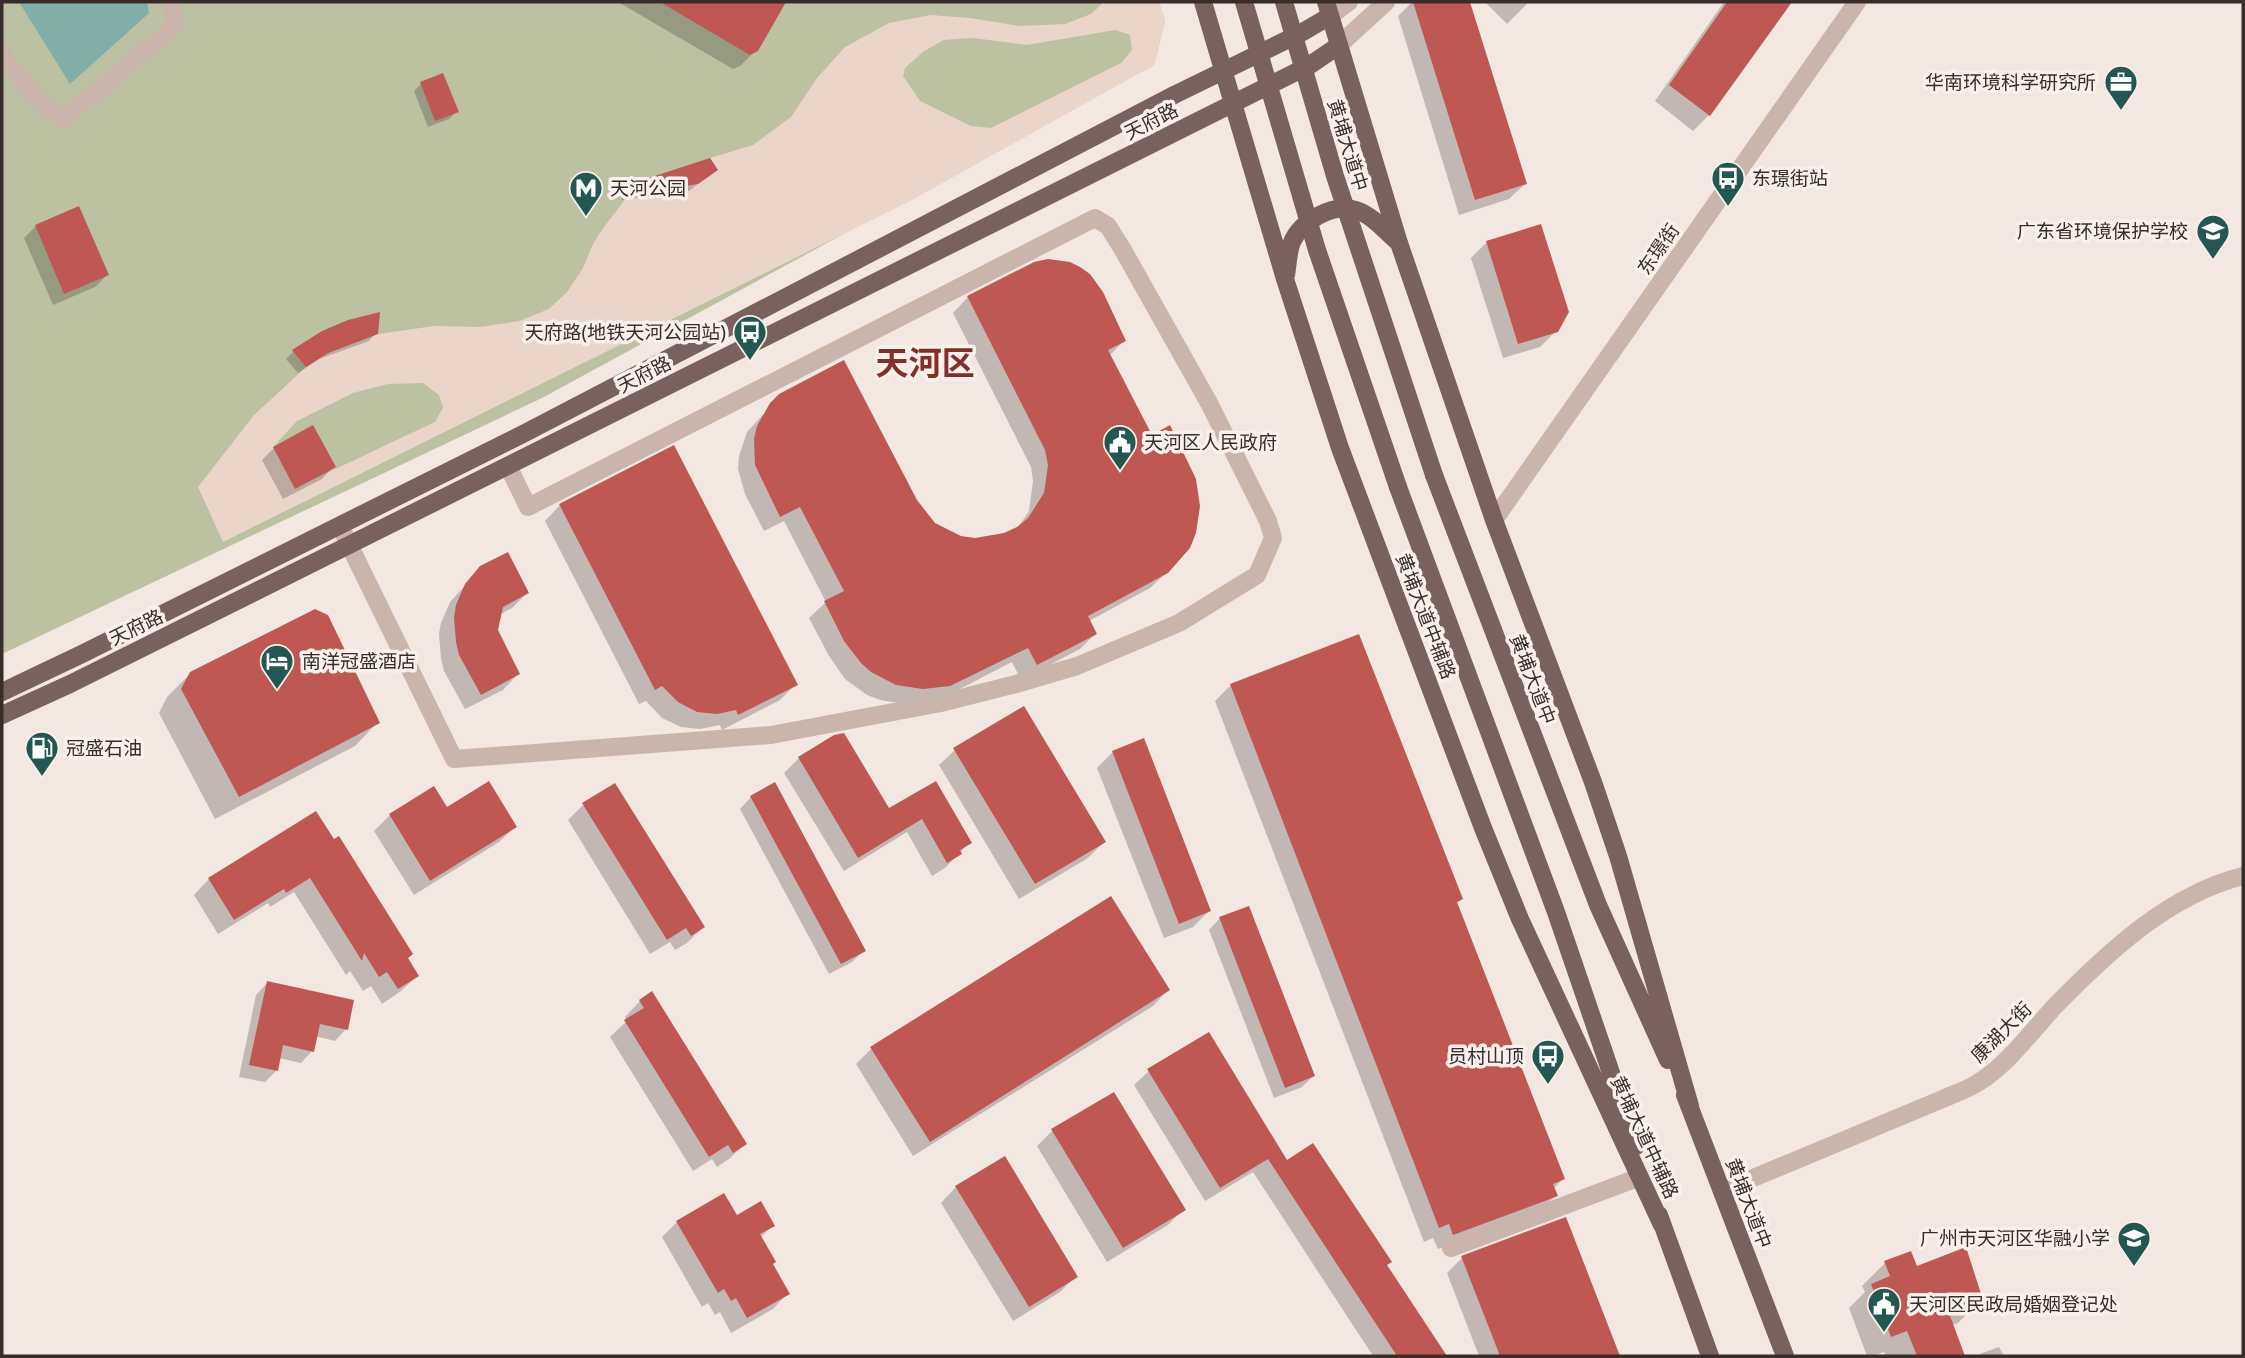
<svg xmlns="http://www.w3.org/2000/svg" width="2245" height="1358" font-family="'Noto Sans','Noto Sans SC',sans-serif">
  <rect width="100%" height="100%" fill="#f2e7e1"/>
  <path fill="#bcc1a1" d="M 2,2 L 1159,2 L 1165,21 L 1154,65 L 542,398 L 2,654 Z"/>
  <path fill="#e9d5c9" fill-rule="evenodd" d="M 1104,2 L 1159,2 L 1165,21 L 1154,65 L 912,200 L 223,542 L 198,487 L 254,415 L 306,367 L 328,353 L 378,334 L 434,326 L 480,327 L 519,321 L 549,309 L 567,292 L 583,268 L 593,244 L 604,227 L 624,201 L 649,178 L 698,184 L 718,170 L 710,158 L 753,145 L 791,117 L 817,78 L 845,47 L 889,23 L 930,15 L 970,18 L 1020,26 L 1065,24 L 1091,14 ZM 1115,30 L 1130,35 L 1132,50 L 1121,63 L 991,128 L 971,126 L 920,101 L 903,76 L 905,68 L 924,51 L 944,40 L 973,38 L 1027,45 ZM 423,383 L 439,395 L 443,408 L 435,422 L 295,488 L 273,447 L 297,421 L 353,393 L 388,384 Z"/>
  <path fill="#81aea7" d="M 19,2 L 147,2 L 149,13 L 70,84 Z"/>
  <path fill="#0003" d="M 618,2 L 784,2 L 756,50 L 740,66 L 733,69 Z
    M 1412,2 L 1468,2 L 1525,184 L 1509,199 L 1459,215 L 1398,16 Z
    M 1485,2 L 1529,2 L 1507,24 Z
    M 1724,2 L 1790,2 L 1709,115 L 1693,131 L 1655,101 Z
    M 421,84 L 457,111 L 449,119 L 428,127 L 414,91 Z
    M 716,169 L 689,191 L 622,200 L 620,194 L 628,187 Z
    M 36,226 L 107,275 L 95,287 L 53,305 L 24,238 Z
    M 1487,242 L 1556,331 L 1540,347 L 1503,358 L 1471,258 Z
    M 968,297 L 1124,341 L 1109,356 L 1167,572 L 1150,588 L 1089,621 L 1095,634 L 1080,649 L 1021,680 L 1012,662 L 946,696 L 906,704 L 880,700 L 867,695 L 845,679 L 829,656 L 809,618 L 826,602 L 784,521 L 764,531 L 745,494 L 738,469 L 739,456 L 747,432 L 780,396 L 934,524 L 961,537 L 975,540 L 1004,535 L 1017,529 L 1029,511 L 1033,481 L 1031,467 L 953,313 Z
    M 322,333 L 376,333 L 369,341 L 319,359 L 298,373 L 286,359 L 293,352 Z
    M 274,448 L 333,467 L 322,479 L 283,499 L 262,460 Z
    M 560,505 L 796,684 L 780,700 L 722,730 L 720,725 L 700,729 L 681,727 L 662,718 L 646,701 L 639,704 L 545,521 Z
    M 481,568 L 527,593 L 512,608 L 499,615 L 496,630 L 518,674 L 503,690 L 465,709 L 444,671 L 441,659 L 439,634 L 441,623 L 450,602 Z
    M 191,673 L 378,722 L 355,746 L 215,819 L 159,713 L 167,697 Z
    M 1231,685 L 1461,899 L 1456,904 L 1563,1179 L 1553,1189 L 1556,1195 L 1540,1211 L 1438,1249 L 1433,1238 L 1424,1242 L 1215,701 Z
    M 835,736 L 889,810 L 935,783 L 970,842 L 945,868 L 932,876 L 907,832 L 844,871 L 784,773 L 799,758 Z
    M 955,750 L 1104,842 L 1088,858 L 1019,899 L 939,765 Z
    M 1113,752 L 1209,911 L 1193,927 L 1164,938 L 1097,768 Z
    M 433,788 L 446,809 L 515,827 L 499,842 L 414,895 L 374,831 L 390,815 Z
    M 751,797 L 864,950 L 852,962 L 829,974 L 740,809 Z
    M 583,805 L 703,927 L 687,943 L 675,950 L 670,942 L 650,954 L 568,820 Z
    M 315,813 L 417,976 L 401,991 L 382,1004 L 371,986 L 363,991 L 350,971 L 346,975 L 294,892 L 270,907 L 268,903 L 218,934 L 194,895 L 209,879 Z
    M 1220,918 L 1313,1076 L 1302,1087 L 1274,1098 L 1209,930 Z
    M 267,983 L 346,1029 L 335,1041 L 315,1036 L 312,1051 L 301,1063 L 279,1058 L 276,1071 L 265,1082 L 239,1077 L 256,995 Z
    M 1168,990 L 1153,1006 L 913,1156 L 856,1064 L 871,1049 Z
    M 640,1001 L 745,1144 L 729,1159 L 717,1167 L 712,1159 L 693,1171 L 610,1037 L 627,1021 L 625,1017 Z
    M 1149,1071 L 1287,1162 L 1385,1266 L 1445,1356 L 1373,1356 L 1253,1172 L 1205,1201 L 1134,1085 Z
    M 1052,1131 L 1183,1210 L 1168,1225 L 1107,1262 L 1037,1146 Z
    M 956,1187 L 1076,1276 L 1060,1292 L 1013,1321 L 941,1203 Z
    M 736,1218 L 773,1225 L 760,1238 L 772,1264 L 788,1293 L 773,1309 L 731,1333 L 720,1312 L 715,1315 L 708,1303 L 702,1307 L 662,1237 L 677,1222 Z
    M 1565,1219 L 1618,1356 L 1479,1356 L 1447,1273 L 1462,1258 Z
    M 1885,1263 L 1916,1268 L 1981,1300 L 1958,1323 L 1952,1325 L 1964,1356 L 1886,1356 L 1884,1352 L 1874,1356 L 1867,1356 L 1849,1308 L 1865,1292 L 1862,1286 Z
    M 1999,1347 L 2004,1356 L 1974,1356 Z"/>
  <path fill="#bf5852" d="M 660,2 L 786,2 L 758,51 L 750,55 Z
    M 1413,2 L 1470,2 L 1527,184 L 1475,200 Z
    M 1727,2 L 1792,2 L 1710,116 L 1669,85 Z
    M 443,73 L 459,112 L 435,121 L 420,82 Z
    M 710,158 L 718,170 L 698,184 L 629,194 L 627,185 Z
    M 79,206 L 109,275 L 64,294 L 35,225 Z
    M 1541,224 L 1569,312 L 1558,332 L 1518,344 L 1486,241 Z
    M 1048,259 L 1070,262 L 1080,267 L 1090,274 L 1103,292 L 1126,341 L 1108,350 L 1152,435 L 1170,425 L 1196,479 L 1200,506 L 1196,533 L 1190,548 L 1168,573 L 1088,616 L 1097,634 L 1037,665 L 1028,648 L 950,686 L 923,689 L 896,685 L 871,672 L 861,663 L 844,641 L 824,601 L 844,591 L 800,507 L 780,517 L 755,465 L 754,439 L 757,426 L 770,403 L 779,394 L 844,360 L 917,500 L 935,523 L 961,536 L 975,538 L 1004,533 L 1017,527 L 1028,518 L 1044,493 L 1048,465 L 1045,450 L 967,296 L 1034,262 Z
    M 380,312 L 378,334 L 328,353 L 306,367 L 292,350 L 322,331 L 348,320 Z
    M 313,425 L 336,467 L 295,489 L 273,447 Z
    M 674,445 L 798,685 L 738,715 L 736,710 L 717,714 L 697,712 L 678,702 L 662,686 L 655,690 L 559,504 Z
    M 508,552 L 529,593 L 503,607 L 498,630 L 520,674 L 481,695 L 459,655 L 456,642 L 454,618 L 456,605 L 465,584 L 480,566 Z
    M 315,609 L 328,615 L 380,723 L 239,797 L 181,689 L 190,672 Z
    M 1359,634 L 1463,899 L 1457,902 L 1565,1179 L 1553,1184 L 1558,1196 L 1453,1235 L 1449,1224 L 1439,1228 L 1230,684 Z
    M 1024,706 L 1106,842 L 1035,884 L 953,748 Z
    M 844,733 L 889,808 L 936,781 L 972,843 L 960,850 L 962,854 L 947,863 L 922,819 L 858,858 L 798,757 L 834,735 Z
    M 1144,738 L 1211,911 L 1179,924 L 1112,751 Z
    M 489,781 L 517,827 L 430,881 L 389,814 L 434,786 L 447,807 Z
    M 775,782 L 866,951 L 841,964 L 750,796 Z
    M 615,783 L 705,927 L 691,936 L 686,928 L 667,940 L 582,803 Z
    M 316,811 L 334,839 L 339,836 L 413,954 L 408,958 L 419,976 L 398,989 L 387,972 L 379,977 L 364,953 L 362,961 L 310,878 L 286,893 L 284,889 L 234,920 L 208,878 Z
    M 1111,896 L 1170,990 L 930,1142 L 870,1047 Z
    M 1249,906 L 1315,1076 L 1285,1088 L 1219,917 Z
    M 267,981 L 354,1000 L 348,1030 L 320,1024 L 314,1052 L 283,1045 L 278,1071 L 249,1065 Z
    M 652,991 L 747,1144 L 733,1153 L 728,1145 L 709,1157 L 624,1020 L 644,1008 L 639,1000 Z
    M 1209,1032 L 1287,1160 L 1313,1143 L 1392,1262 L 1387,1265 L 1447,1356 L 1397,1356 L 1268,1159 L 1220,1188 L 1147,1069 Z
    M 1114,1092 L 1186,1210 L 1123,1248 L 1051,1129 Z
    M 1005,1156 L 1078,1277 L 1029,1307 L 955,1186 Z
    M 724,1193 L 737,1215 L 761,1201 L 775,1226 L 760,1234 L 776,1262 L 773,1264 L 790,1294 L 747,1318 L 736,1298 L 731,1301 L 724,1289 L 718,1293 L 676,1221 Z
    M 1566,1217 L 1620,1356 L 1500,1356 L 1461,1256 Z
    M 1966,1247 L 1983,1300 L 1949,1313 L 1965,1356 L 1917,1356 L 1907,1331 L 1891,1337 L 1871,1284 L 1890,1276 L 1884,1261 L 1911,1251 L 1917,1266 Z"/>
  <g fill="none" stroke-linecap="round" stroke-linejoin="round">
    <path stroke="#cab5ad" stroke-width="18" d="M 1330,16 L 1349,2
      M 1338,46 L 1386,2
      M 2,52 C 19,79 37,101 63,120 L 174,27 L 172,2
      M 1494,520 L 1857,2
      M 340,526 L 454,759 L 771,735 L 941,703 L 1016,684 L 1077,666 L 1179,623 L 1257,575 L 1273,538 L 1268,521 L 1209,403 L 1123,250 L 1108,226 L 1095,218 L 528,507 L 508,466
      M 1722,1191 L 1945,1098 C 1956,1093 1969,1089 1979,1082 C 2007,1065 2033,1030 2055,1006 C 2108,952 2168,895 2243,876
      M 1451,1248 L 1640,1177"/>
    <path stroke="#79615d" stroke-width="18" d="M 1203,2 L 1285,279 L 1340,448 L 1483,828 L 1520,919 L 1662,1225
      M 1326,2 L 1399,243 L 1494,520 L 1593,782 L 1618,856 L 1690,1106
      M 1286,275 C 1288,264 1288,252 1292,242 C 1301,221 1333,203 1356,210 C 1372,215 1386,232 1399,243
      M 1434,475 L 1598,905 L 1668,1060
      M 1398,487 L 1556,912 L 1636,1146
      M 2,692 L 82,654 L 523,434 L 1176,94 L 1301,33 L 1330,16
      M 2,715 L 70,684 L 349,545 L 1310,65 L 1338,46
      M 1685,1095 L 1785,1356
      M 1659,1215 L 1710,1356"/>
    <path stroke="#79615d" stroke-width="18" d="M 1244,2 L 1317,250 L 1398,487
      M 1284,2 L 1335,176 L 1434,475"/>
  </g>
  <defs>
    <symbol id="office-pin" viewBox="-11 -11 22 30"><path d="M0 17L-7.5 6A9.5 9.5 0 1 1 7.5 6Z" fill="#235852" stroke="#faf1ed"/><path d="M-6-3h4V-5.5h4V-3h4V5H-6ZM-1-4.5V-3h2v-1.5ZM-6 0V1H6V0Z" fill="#fff"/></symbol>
    <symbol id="bus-pin" viewBox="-11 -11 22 30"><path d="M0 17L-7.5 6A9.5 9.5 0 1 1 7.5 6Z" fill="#235852" stroke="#faf1ed"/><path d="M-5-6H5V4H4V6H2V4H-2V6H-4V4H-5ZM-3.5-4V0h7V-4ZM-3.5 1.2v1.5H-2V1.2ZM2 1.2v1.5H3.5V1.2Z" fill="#fff"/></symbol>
    <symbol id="metro-pin" viewBox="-11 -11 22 30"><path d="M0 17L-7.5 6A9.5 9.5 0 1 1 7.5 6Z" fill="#235852" stroke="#faf1ed"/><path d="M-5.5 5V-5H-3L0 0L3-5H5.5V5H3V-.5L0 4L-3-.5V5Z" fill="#fff"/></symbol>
    <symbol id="school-pin" viewBox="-11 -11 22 30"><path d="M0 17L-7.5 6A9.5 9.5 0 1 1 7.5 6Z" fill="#235852" stroke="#faf1ed"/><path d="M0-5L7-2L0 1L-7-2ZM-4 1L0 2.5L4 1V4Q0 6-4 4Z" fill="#fff"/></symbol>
    <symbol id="civic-pin" viewBox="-11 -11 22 30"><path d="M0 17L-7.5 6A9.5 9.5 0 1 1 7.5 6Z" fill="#235852" stroke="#faf1ed"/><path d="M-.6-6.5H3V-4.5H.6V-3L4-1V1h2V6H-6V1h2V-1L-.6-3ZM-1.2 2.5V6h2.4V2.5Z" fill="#fff"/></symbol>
    <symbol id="hotel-pin" viewBox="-11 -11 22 30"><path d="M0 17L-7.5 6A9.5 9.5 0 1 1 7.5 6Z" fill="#235852" stroke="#faf1ed"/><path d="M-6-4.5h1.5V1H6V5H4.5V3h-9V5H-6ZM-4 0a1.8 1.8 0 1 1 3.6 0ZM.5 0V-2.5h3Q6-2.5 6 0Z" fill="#fff"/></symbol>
    <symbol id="fuel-pin" viewBox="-11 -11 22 30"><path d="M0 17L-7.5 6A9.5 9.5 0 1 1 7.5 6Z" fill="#235852" stroke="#faf1ed"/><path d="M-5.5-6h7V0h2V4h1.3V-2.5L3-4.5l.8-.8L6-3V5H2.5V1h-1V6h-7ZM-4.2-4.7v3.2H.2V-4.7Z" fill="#fff"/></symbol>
  </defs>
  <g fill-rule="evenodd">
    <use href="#office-pin" x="2102" y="63" width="38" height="52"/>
    <use href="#bus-pin" x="1709" y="159" width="38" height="52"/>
    <use href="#metro-pin" x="567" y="169" width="38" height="52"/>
    <use href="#school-pin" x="2194" y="212" width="38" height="52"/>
    <use href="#bus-pin" x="731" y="313" width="38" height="52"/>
    <use href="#civic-pin" x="1101" y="423" width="38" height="52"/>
    <use href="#hotel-pin" x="258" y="642" width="38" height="52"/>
    <use href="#fuel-pin" x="23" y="729" width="38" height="52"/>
    <use href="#bus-pin" x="1529" y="1037" width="38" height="52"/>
    <use href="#school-pin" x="2115" y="1219" width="38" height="52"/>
    <use href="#civic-pin" x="1865" y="1285" width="38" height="52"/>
  </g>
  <g text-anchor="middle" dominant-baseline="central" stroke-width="7" stroke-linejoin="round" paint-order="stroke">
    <g font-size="19" fill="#382d2b" stroke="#faf1ed" text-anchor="start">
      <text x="2096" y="82" text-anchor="end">华南环境科学研究所</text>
      <text x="1752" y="178">东璟街站</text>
      <text x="610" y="188">天河公园</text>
      <text x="2188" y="231" text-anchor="end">广东省环境保护学校</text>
      <text x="726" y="332" text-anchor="end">天府路(地铁天河公园站)</text>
      <text x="1144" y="442">天河区人民政府</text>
      <text x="302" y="661">南洋冠盛酒店</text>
      <text x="66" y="748">冠盛石油</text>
      <text x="1524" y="1056" text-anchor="end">员村山顶</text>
      <text x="2110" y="1238" text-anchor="end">广州市天河区华融小学</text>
      <text x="1909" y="1304">天河区民政局婚姻登记处</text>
    </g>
    <g font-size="19" fill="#382d2b" stroke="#faf1ed">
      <text transform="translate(1151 121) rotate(-27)">天府路</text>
      <text transform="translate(1348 145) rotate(73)">黄埔大道中</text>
      <text transform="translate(1658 249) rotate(-55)">东璟街</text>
      <text transform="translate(644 374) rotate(-27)">天府路</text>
      <text transform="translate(1426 616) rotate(69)">黄埔大道中辅路</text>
      <text transform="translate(136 627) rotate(-26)">天府路</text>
      <text transform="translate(1533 679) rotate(69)">黄埔大道中</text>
      <text transform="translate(2001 1032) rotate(-45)">康湖大街</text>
      <text transform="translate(1645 1137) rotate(65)">黄埔大道中辅路</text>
      <text transform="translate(1749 1203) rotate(69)">黄埔大道中</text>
    </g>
    <g font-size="33" font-weight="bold" fill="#832e29" stroke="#faf1ed">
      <text x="925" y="362">天河区</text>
    </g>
  </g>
  <rect width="2245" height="1358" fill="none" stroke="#382d2b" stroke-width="7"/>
</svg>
